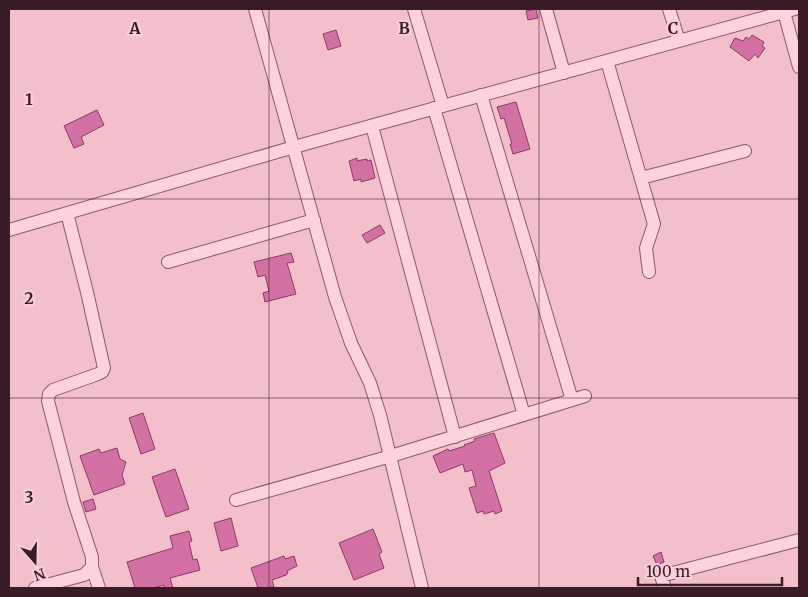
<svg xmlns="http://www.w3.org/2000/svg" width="808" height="597" font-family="Merriweather,serif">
  <rect width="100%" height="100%" fill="#f2bfcb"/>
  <path fill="#d371a5" stroke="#8d3967" d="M 536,9 L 538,18 L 528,20 L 526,11 Z
    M 336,30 L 341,46 L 328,50 L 323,34 Z
    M 752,35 L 764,42 L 762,46 L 765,48 L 758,58 L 755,54 L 749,61 L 730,47 L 735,38 L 743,41 L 746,37 L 749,39 Z
    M 516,102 L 530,149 L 513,154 L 510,144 L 512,144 L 504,118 L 501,119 L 497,107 Z
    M 97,110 L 104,125 L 81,137 L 84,144 L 74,148 L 64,126 Z
    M 357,158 L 357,161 L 367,159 L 367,161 L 371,160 L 375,178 L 361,182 L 361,179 L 354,181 L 349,161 Z
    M 380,225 L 385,233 L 367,243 L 362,235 Z
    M 291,253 L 294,262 L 287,263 L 296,294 L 265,302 L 263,293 L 269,291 L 265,275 L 258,277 L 254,262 Z
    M 143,413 L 155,449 L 141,454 L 129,418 Z
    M 494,433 L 505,463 L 489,471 L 502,511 L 495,514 L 494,511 L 484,514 L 483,511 L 477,513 L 469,488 L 476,486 L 472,470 L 465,472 L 463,464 L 440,473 L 433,456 L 448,449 L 449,451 L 465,446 L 464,445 L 475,441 L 474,439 Z
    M 117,448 L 120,459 L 126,462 L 122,475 L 125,484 L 94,495 L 80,456 L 99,449 L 101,453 Z
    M 175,469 L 189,509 L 166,517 L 152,477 Z
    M 93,499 L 96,509 L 86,512 L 83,502 Z
    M 231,518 L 238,546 L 221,551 L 214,523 Z
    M 373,529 L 382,552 L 379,554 L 384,568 L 354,580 L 339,543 Z
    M 189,531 L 192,541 L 189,542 L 193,560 L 197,559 L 200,570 L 170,578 L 173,588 L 164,588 L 164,585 L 153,588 L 135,588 L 127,562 L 173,548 L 170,536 Z
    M 661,552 L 664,562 L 657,565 L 653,556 Z
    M 284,556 L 285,559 L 294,556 L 297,566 L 287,571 L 288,573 L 286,575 L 272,580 L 274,587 L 258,588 L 251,568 Z"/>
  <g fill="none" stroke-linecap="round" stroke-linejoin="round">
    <defs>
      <path id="minor" d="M 255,9 L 335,297 L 351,343 L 370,383 L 380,415 L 422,588
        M 414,9 L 443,106
        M 546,9 L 564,73
        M 669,9 L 679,41
        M 784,12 L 799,67
        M 607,61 L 654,224 L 646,248 L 649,272
        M 481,95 L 572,400
        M 434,108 L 524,415
        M 372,126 L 455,437
        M 641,178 L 745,151
        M 9,230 L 294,147 L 795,9
        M 168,262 L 314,220
        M 236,500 L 391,456 L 585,396
        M 92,567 L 99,588
        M 35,588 L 84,575 L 92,567 L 92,557 L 74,502 L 48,401 L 49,394 L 53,390 L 98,374 L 102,372 L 104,368 L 87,292 L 67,213
        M 665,588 L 661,576 L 799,540"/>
    </defs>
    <use href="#minor" stroke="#8c566c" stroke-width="14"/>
    <use href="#minor" stroke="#fcd3dd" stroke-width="12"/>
  </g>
  <path fill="none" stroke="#3a1c29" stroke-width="1" stroke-opacity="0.55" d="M 269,9 L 269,588M 539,9 L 539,588M 9,199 L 799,199M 9,398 L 799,398"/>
  <g font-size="16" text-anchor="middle" font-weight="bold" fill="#3a1c29" stroke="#f8cfd9" stroke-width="4.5" stroke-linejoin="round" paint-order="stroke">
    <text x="135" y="34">A</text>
    <text x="404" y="34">B</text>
    <text x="673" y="34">C</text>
    <text x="29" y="105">1</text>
    <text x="29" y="304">2</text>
    <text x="29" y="503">3</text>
  </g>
  <rect width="808" height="597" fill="none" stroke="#3a1c29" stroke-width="20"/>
  <g transform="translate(35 562) rotate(160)" stroke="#f8cfd9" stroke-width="4" paint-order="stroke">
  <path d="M0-4L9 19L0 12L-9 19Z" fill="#3a1c29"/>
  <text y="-8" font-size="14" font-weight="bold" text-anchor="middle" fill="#3a1c29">N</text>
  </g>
  <path d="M638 577v8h144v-8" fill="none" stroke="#3a1c29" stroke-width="2.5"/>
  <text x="646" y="577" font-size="15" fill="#3a1c29" stroke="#f8cfd9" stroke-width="4" paint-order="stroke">100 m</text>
</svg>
